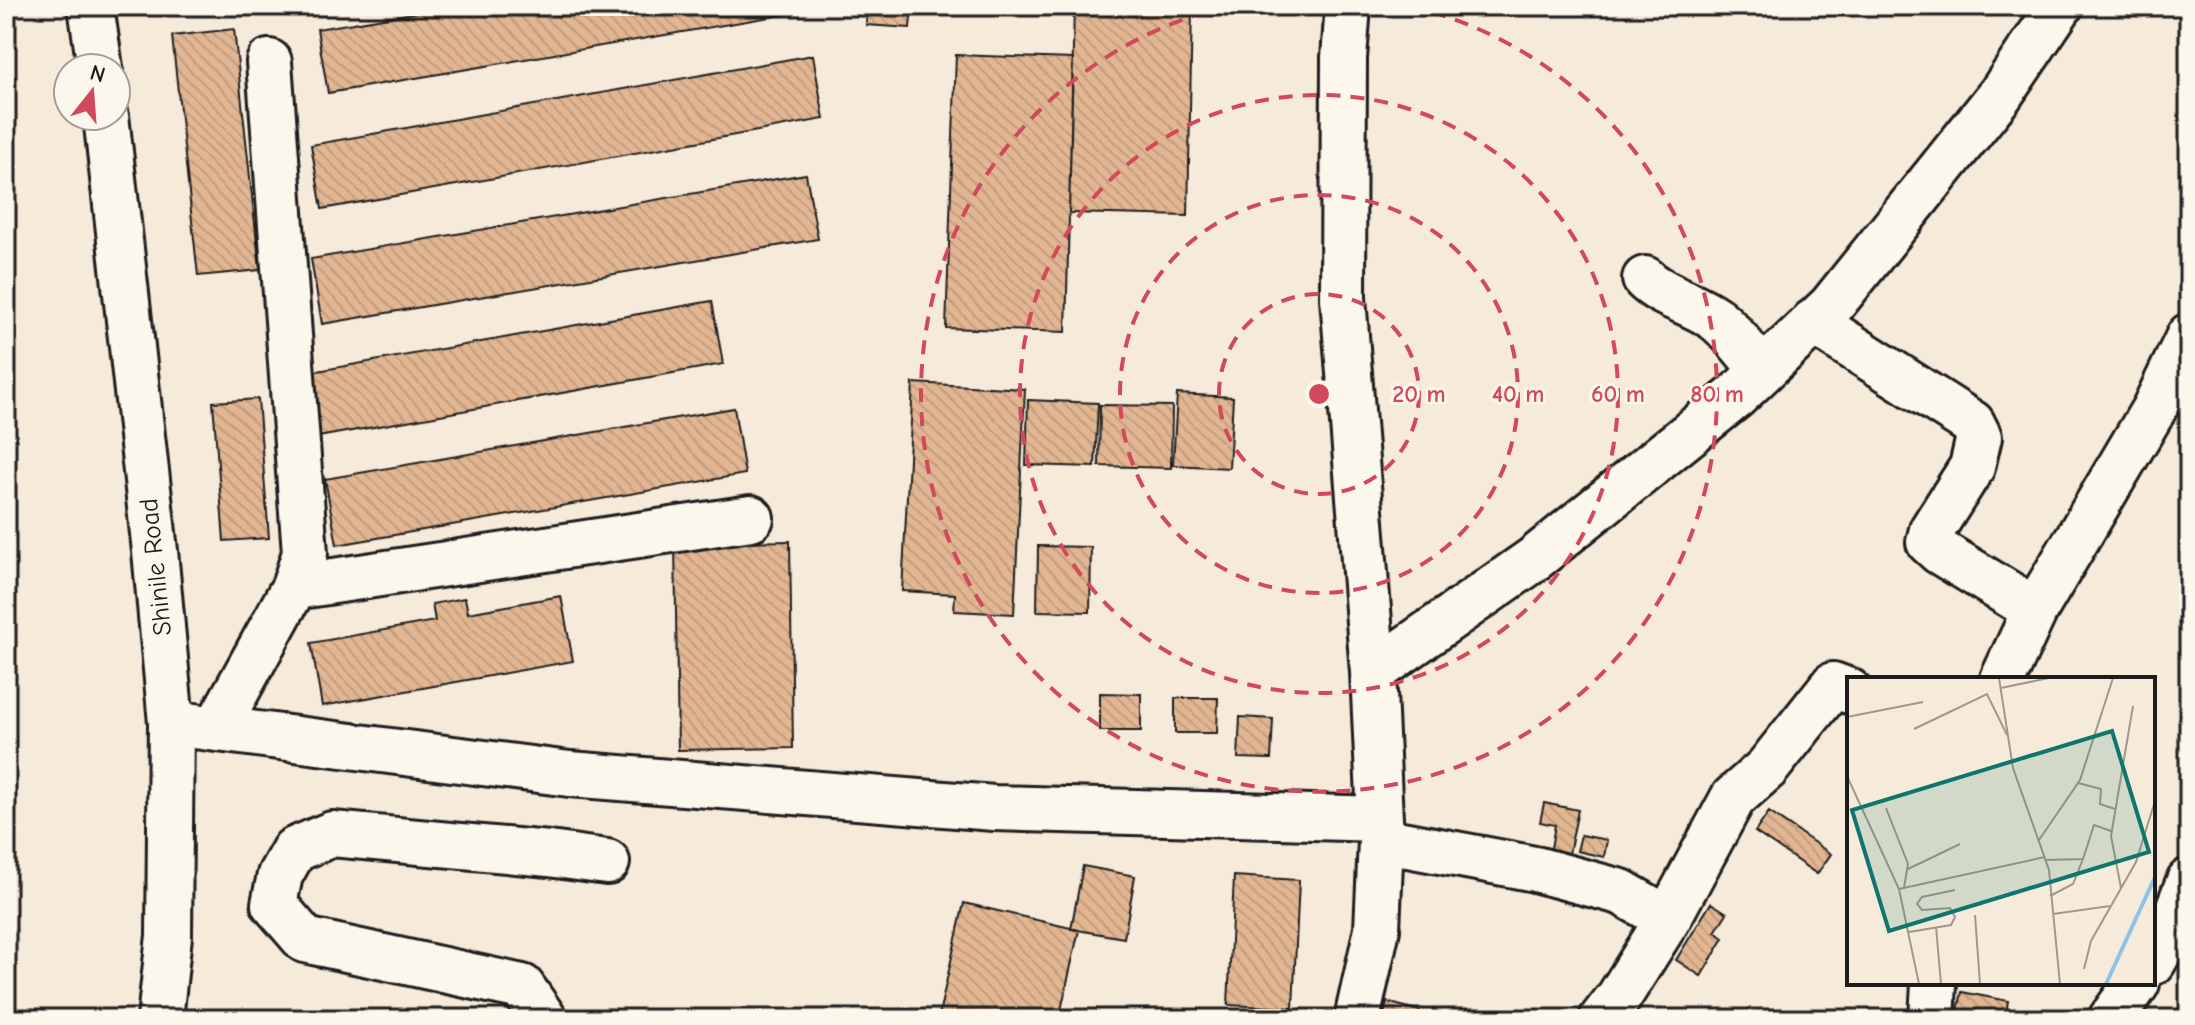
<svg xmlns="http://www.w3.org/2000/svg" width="2195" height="1025" font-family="'Comic Neue',sans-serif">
  <defs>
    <pattern id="building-back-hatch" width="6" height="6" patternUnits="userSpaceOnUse" patternTransform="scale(2)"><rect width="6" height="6" fill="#e2b692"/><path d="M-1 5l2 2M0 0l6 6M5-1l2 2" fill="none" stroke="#c19c7d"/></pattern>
  </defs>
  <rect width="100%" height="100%" fill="#f6eada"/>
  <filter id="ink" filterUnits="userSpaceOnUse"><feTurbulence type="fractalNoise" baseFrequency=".0125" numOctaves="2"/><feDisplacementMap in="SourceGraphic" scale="16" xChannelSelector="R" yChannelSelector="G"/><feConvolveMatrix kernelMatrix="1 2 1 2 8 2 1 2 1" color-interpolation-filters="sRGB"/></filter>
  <g filter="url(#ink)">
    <path fill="url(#building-back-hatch)" stroke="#1c1c1c" stroke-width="2" d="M 455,6 L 828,6 L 828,7 L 328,93 L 317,29 Z
      M 867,6 L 912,6 L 910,28 L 866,25 Z
      M 1074,6 L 1192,6 L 1188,216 L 1069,213 Z
      M 234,29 L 260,270 L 198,276 L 172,36 Z
      M 813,55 L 824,119 L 322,209 L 311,145 Z
      M 956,55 L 1073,59 L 1066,332 L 946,328 Z
      M 806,174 L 818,239 L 322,324 L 311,259 Z
      M 712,301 L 723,364 L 318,437 L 306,373 Z
      M 913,383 L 1025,389 L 1014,614 L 954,611 L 955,594 L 902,591 Z
      M 1177,394 L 1233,397 L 1229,468 L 1173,465 Z
      M 258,399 L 269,538 L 224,541 L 213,402 Z
      M 1028,400 L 1098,403 L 1095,467 L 1026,465 Z
      M 1100,405 L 1172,406 L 1171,468 L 1099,466 Z
      M 734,408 L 745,474 L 337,545 L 325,479 Z
      M 790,541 L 793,748 L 678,750 L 675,543 Z
      M 1038,546 L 1091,547 L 1090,612 L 1037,611 Z
      M 561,596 L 573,661 L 322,706 L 311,643 L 435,621 L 432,604 L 465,598 L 468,613 Z
      M 1100,693 L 1141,694 L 1141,731 L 1100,731 Z
      M 1175,698 L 1218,698 L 1217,733 L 1175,733 Z
      M 1240,717 L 1273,719 L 1271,759 L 1238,758 Z
      M 1544,803 L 1578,810 L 1567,863 L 1549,860 L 1555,825 L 1540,822 Z
      M 1769,812 L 1831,854 L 1817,874 L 1755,832 Z
      M 1581,835 L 1607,840 L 1604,857 L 1577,851 Z
      M 1083,866 L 1135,876 L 1124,938 L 1071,929 Z
      M 1234,876 L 1299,880 L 1293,1008 L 1228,1005 Z
      M 964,903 L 1079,930 L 1059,1019 L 938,1019 Z
      M 1711,903 L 1727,913 L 1715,932 L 1724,938 L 1701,976 L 1676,960 Z
      M 1962,992 L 2008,1001 L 2005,1019 L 1956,1019 Z
      M 1387,1002 L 1420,1011 L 1418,1019 L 1383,1019 Z"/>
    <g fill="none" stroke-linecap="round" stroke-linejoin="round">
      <defs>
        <path id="minor" d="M 91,6 L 100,68
          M 1348,6 L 1344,58 L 1343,298 L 1373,672 L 1381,840 L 1377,929 L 1357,1019
          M 106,116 L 155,551 L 171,723 L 169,936 L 160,1019
          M 1645,279 C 1663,297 1693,302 1716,319 C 1733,332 1748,354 1762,370
          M 1813,322 L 1972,423 L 1979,437 L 1972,467 L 1932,530 L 1929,542 L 1940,552 L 2035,610
          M 294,587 L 751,518
          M 1373,672 L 1533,560 L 1735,397 L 1831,306 L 2000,95 L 2060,6
          M 2003,679 L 2035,610 L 2154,409 L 2189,336
          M 171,723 L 570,774 L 994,808 L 1380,819
          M 216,729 L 294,587 L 305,553 L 269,62
          M 1381,840 L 1535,869 L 1621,892 L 1668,919 L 1733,798 L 1767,768 L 1833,685 L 1849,691
          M 2153,962 L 2166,940 L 2189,881
          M 544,1019 L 522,987 L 305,940 L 274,904 L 280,875 L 294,850 L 332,834 L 549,854 L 607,862
          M 1602,1019 L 1619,997 L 1668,919
          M 1932,1019 L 1934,983
          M 2111,1019 L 2137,983"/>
      </defs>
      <use href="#minor" stroke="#1c1c1c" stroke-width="50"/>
      <use href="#minor" stroke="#fbf7ec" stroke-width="44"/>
    </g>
  </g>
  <g fill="none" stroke="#d1495b" stroke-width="4" stroke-dasharray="14 10">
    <circle cx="1319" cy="394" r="100"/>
    <circle cx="1319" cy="394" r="199"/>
    <circle cx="1319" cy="394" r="299"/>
    <path d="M1409 6A398 398 0 1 1 1229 6"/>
  </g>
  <g text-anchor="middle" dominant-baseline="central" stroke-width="6" stroke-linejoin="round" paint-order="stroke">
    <g font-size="26" fill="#1c1c1c" stroke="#fbf7ec">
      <text transform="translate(156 567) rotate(-96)">Shinile Road</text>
    </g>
  </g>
  <g transform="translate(1847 677)">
    <rect width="308" height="308" fill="#f6eada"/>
    <path fill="none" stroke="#8bc3e9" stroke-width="4" d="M 259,307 L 308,200"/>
    <path fill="none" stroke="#9f988e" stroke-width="2" d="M 152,1 L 166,91 L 202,193 L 213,307M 154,11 L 202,1M 0,40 L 76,25M 67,52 L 140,17 L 160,58M 0,99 L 52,212 L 72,307M 231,106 L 254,112 L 253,127 L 268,132M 39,131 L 61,187 L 57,211M 192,163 L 233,103 L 266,1M 199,183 L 236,182 L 247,148 L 264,154M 61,192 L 113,167M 274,211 L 264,159 L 286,29M 52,212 L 198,180M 203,219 L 226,207 L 236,182M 206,237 L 263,229M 128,238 L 133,307M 89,250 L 94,307M 62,255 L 104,248 L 108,240 L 103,231 L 75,233 L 70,227 L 75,220 L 108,213M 237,292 L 244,264 L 289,185 L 308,124"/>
    <path fill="#0f766e" fill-opacity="0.15" stroke="#0f766e" stroke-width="4" d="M 265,54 L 302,175 L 42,254 L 5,133 Z"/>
    <rect width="308" height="308" fill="none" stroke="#1c1c1c" stroke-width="4"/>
  </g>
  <circle cx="1319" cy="394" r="12" fill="#d1495b" stroke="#fbf7ec" stroke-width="4"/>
  <g font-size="24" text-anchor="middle" font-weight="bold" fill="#d1495b" stroke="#fbf7ec" stroke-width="6" stroke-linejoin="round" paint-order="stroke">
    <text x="1419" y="402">20 m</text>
    <text x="1518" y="402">40 m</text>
    <text x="1618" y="402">60 m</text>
    <text x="1717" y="402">80 m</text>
  </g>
  <rect width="2195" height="1025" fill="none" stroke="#fbf7ec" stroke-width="32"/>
  <rect x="16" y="16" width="2163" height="993" fill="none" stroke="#1c1c1c" stroke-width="3" filter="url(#ink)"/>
  <g transform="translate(92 92) rotate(17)"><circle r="38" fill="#fbf7ec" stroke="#a29f99" stroke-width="2"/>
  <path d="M0-6L14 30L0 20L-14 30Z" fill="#d1495b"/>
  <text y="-12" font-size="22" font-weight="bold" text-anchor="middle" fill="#1c1c1c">N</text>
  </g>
</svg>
